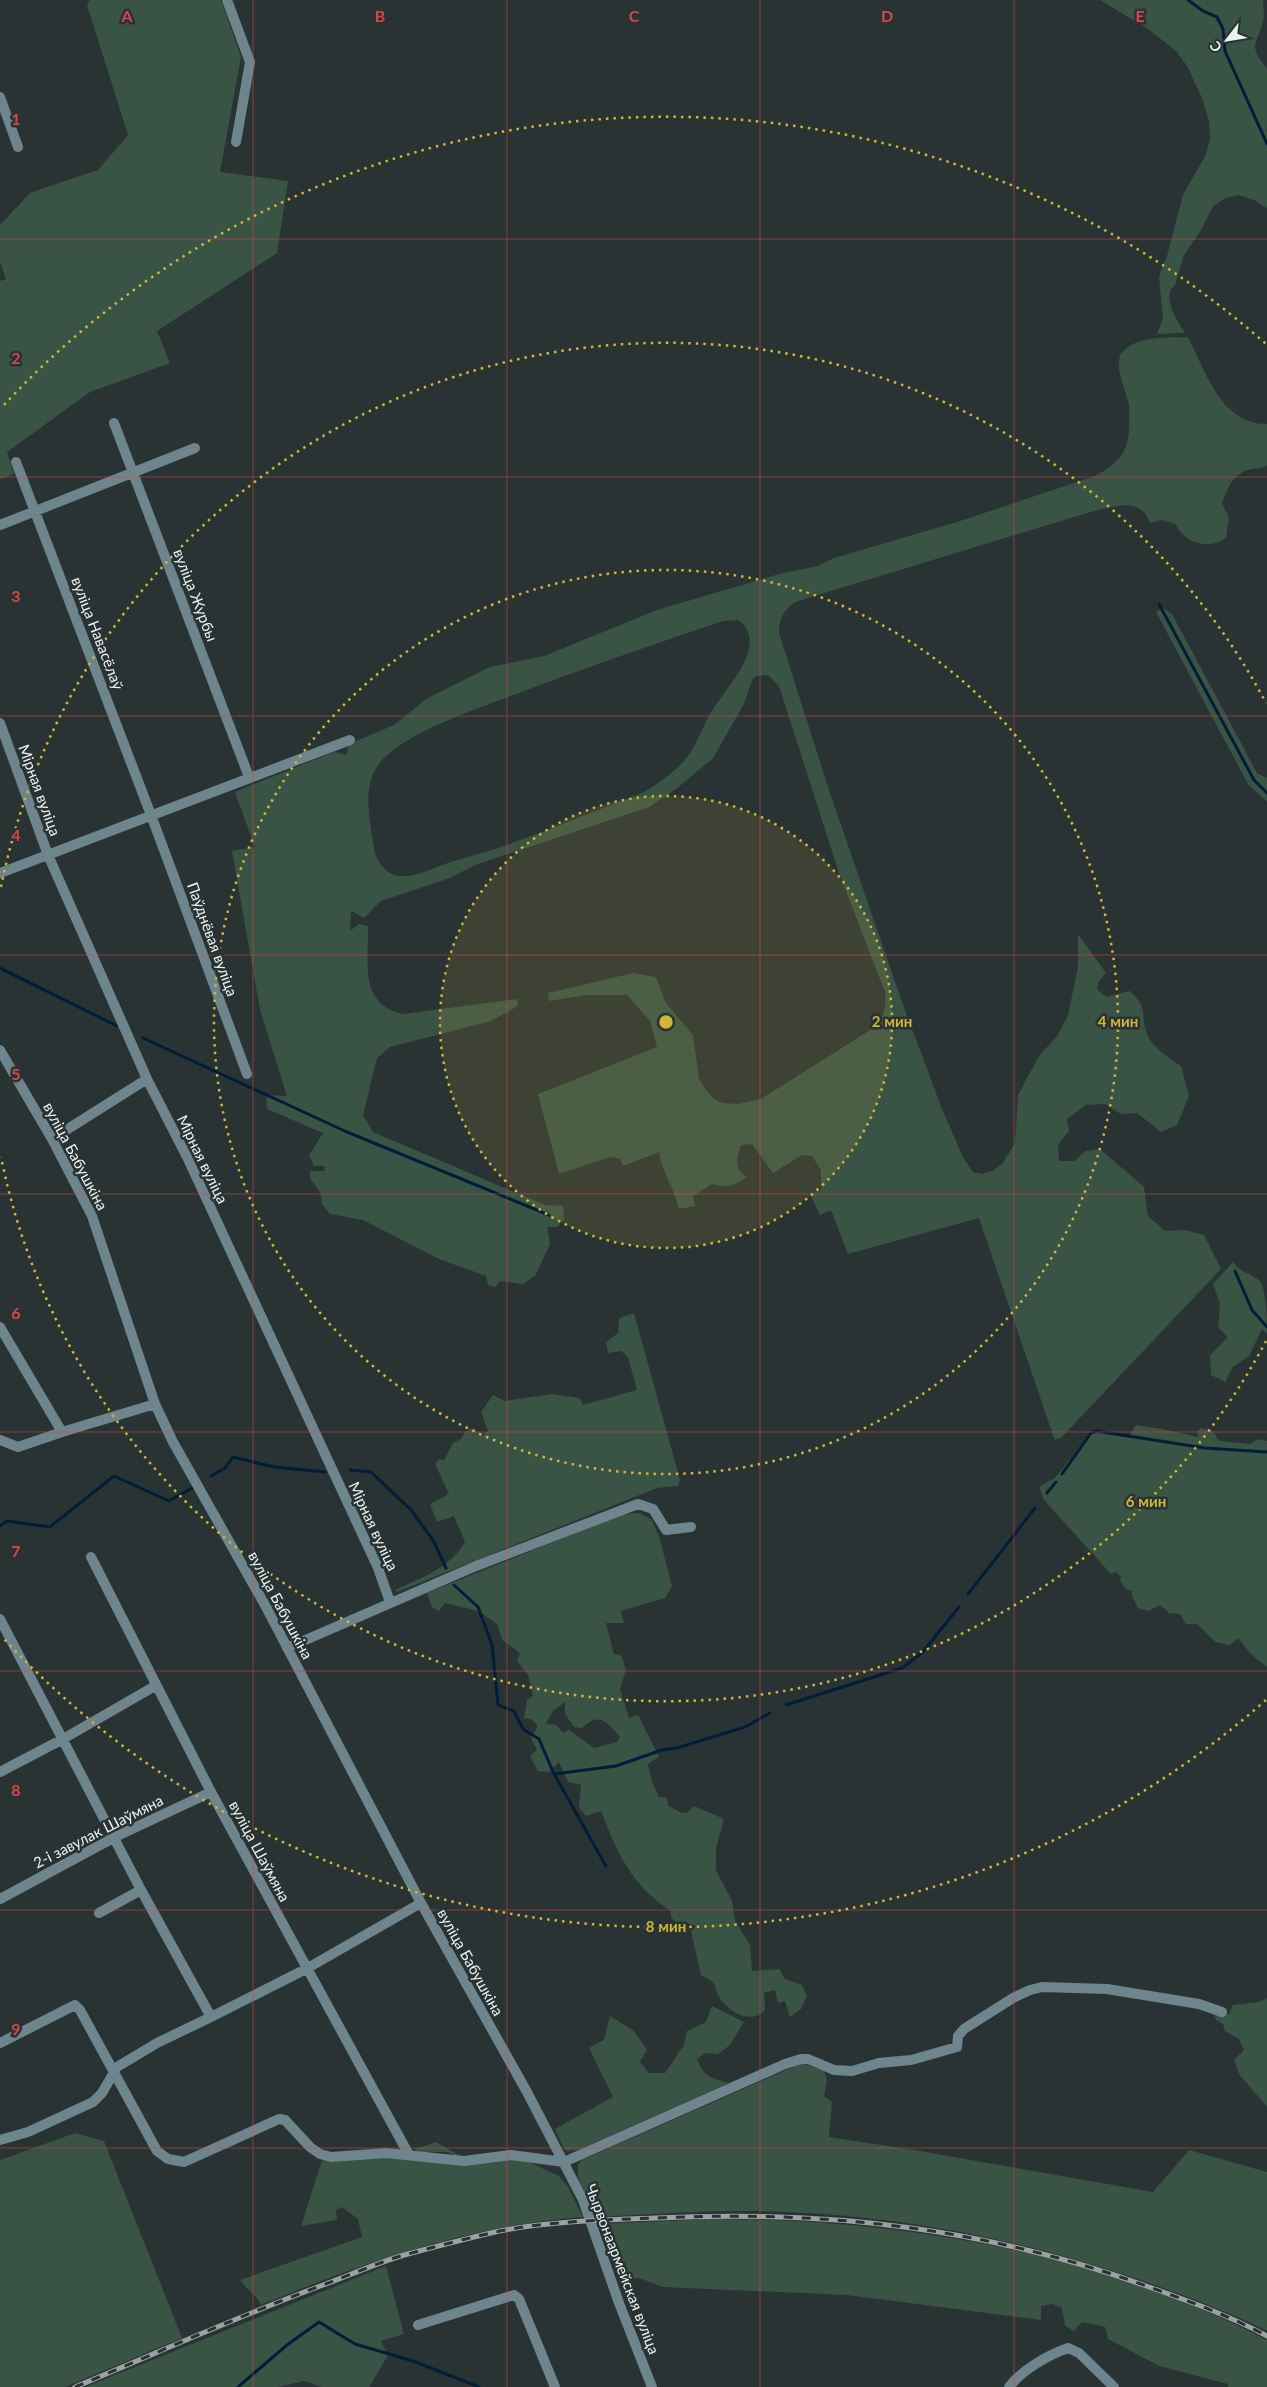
<svg xmlns="http://www.w3.org/2000/svg" width="1267" height="2387" font-family="Lato,sans-serif">
  <rect width="100%" height="100%" fill="#2a3334"/>
  <path fill="#395345" fill-rule="evenodd" d="M 90,0 L 221,0 L 241,57 L 220,172 L 288,181 L 277,253 L 157,331 L 170,363 L 90,392 L 7,452 L 14,474 L 0,479 L 0,281 L 6,279 L 0,262 L 0,225 L 30,193 L 98,170 L 128,135 L 87,5 Z
    M 1100,0 L 1263,0 C 1263,6 1265,15 1263,21 C 1257,46 1247,43 1267,69 L 1267,208 L 1254,200 L 1238,195 L 1226,198 L 1213,206 L 1201,230 L 1184,255 L 1175,285 C 1160,297 1178,321 1185,333 L 1157,334 L 1163,318 L 1159,277 L 1167,256 L 1183,195 L 1205,156 L 1210,140 L 1209,121 L 1202,98 L 1187,66 L 1176,51 L 1148,29 Z
    M 1188,337 C 1206,372 1221,424 1267,424 L 1267,465 C 1262,469 1258,468 1252,469 C 1233,472 1227,489 1222,504 L 1229,517 L 1226,538 C 1208,551 1185,543 1175,524 L 1162,520 L 1150,523 C 1140,494 1110,508 1087,513 L 795,602 C 782,612 780,618 779,633 L 829,790 L 903,1005 L 942,1109 L 963,1157 L 973,1172 L 982,1174 L 992,1171 L 1002,1164 L 1015,1143 L 1018,1095 L 1039,1056 L 1058,1035 L 1068,1015 L 1078,967 L 1078,934 L 1106,973 L 1099,981 L 1097,989 L 1106,997 L 1130,991 C 1150,1010 1139,1012 1147,1034 C 1152,1048 1170,1058 1181,1066 L 1189,1096 L 1177,1125 L 1161,1132 L 1137,1113 L 1121,1114 L 1105,1104 L 1086,1105 L 1067,1119 L 1069,1131 L 1058,1145 L 1059,1161 L 1074,1161 L 1086,1151 L 1100,1149 L 1144,1187 L 1148,1216 L 1165,1231 L 1185,1230 L 1204,1235 L 1221,1269 L 1060,1439 L 1058,1438 L 1055,1441 L 979,1218 L 848,1254 L 831,1210 L 820,1215 L 810,1194 L 821,1190 L 821,1170 L 812,1156 L 802,1155 L 773,1173 L 752,1144 L 741,1145 C 736,1159 734,1169 747,1177 C 735,1186 726,1188 712,1184 L 693,1196 L 695,1206 L 679,1209 C 675,1189 662,1173 659,1152 L 623,1166 L 620,1159 L 610,1157 L 559,1174 L 538,1094 L 657,1047 L 650,1021 L 627,995 L 587,995 L 549,1001 L 548,993 L 633,973 L 656,977 L 666,1003 L 693,1035 L 699,1078 L 705,1089 L 714,1099 L 723,1103 L 737,1104 L 761,1099 L 875,1027 C 885,1015 886,1007 885,992 L 838,870 L 779,686 L 768,675 L 756,676 L 752,680 L 744,704 L 713,758 L 676,789 L 649,807 L 475,865 L 450,878 L 381,901 L 364,918 L 351,911 L 350,931 L 359,924 L 368,926 C 369,962 358,1004 403,1014 L 517,999 L 518,1006 L 491,1021 L 390,1047 L 377,1058 L 363,1115 L 373,1132 L 545,1205 L 563,1206 L 564,1219 L 557,1227 L 547,1227 L 550,1244 L 535,1276 L 523,1284 L 500,1281 L 495,1287 L 488,1285 L 486,1276 L 439,1259 L 363,1220 L 330,1214 L 322,1204 L 321,1194 L 310,1178 L 310,1171 L 324,1171 L 325,1168 L 324,1166 L 314,1166 L 309,1155 L 323,1133 L 267,1109 L 266,1095 L 287,1096 L 260,1010 L 232,851 L 255,847 L 235,792 L 334,752 L 346,755 L 349,744 L 394,725 L 426,699 L 490,667 L 544,656 L 657,610 L 779,574 L 818,566 L 834,558 L 957,522 L 1095,476 C 1120,462 1130,451 1129,421 C 1129,414 1130,407 1128,401 C 1124,385 1116,372 1120,355 C 1134,335 1166,338 1188,337 ZM 738,620 C 771,643 725,689 711,712 C 703,725 698,743 688,756 C 676,771 661,782 644,792 C 581,816 519,844 454,861 C 437,866 417,878 399,876 C 386,874 379,864 375,854 C 371,826 361,789 378,765 C 399,735 474,710 508,697 C 579,670 651,645 723,621 Z
    M 1163,608 L 1172,614 L 1257,773 L 1267,778 L 1267,802 L 1248,784 L 1156,612 Z
    M 1233,1262 C 1242,1274 1249,1272 1259,1280 C 1267,1290 1267,1319 1267,1334 L 1262,1329 L 1249,1356 L 1233,1367 L 1225,1382 L 1211,1375 L 1210,1355 L 1228,1337 L 1218,1327 L 1220,1304 L 1213,1284 Z
    M 634,1313 L 680,1480 L 678,1486 L 657,1488 L 397,1592 L 395,1590 C 421,1578 450,1568 465,1542 L 454,1516 L 437,1522 L 430,1504 L 449,1494 L 435,1464 L 439,1459 L 444,1460 L 453,1443 L 461,1439 L 466,1431 L 473,1428 L 482,1435 L 488,1431 L 481,1412 L 493,1395 L 505,1401 L 552,1394 L 579,1398 L 583,1405 L 637,1390 L 628,1357 L 621,1351 L 608,1353 L 606,1342 L 618,1333 L 619,1318 Z
    M 1136,1425 L 1163,1429 L 1198,1437 L 1197,1432 L 1201,1428 L 1213,1431 L 1219,1441 L 1250,1444 L 1258,1439 L 1267,1441 L 1267,1667 L 1251,1654 L 1238,1638 L 1230,1645 L 1215,1642 L 1197,1624 L 1186,1624 L 1180,1614 L 1169,1613 L 1160,1605 L 1148,1611 L 1138,1608 L 1132,1596 L 1132,1591 L 1126,1589 L 1120,1581 L 1121,1577 L 1116,1572 L 1111,1574 L 1044,1500 L 1039,1487 L 1055,1478 L 1091,1433 L 1096,1431 L 1130,1435 Z
    M 640,1513 L 651,1519 L 659,1536 L 672,1586 L 665,1598 L 621,1611 L 624,1623 L 606,1623 L 614,1654 L 621,1655 L 626,1670 L 620,1689 L 629,1718 L 638,1715 L 659,1757 L 648,1764 L 651,1779 L 659,1797 L 666,1797 L 669,1806 L 682,1813 L 688,1812 L 694,1806 L 724,1819 L 716,1848 L 716,1870 L 732,1901 L 735,1921 L 750,1945 L 752,1971 L 779,1969 L 785,1979 L 802,1985 L 807,1996 L 801,2009 L 790,2017 L 785,2001 L 778,2003 L 775,1990 L 764,1993 L 765,2010 C 752,2026 726,2011 718,1995 C 716,1991 716,1987 714,1984 C 712,1980 705,1977 701,1975 L 691,1931 L 696,1926 L 684,1922 L 677,1924 L 671,1917 L 671,1911 C 632,1886 617,1853 601,1811 L 586,1816 L 579,1808 L 581,1785 L 568,1782 L 559,1762 L 549,1772 L 538,1771 L 530,1756 L 537,1750 L 531,1738 L 538,1726 L 531,1719 L 524,1718 L 527,1700 L 533,1696 L 528,1675 L 517,1661 L 520,1653 L 503,1641 L 497,1624 L 478,1611 L 445,1603 L 439,1611 L 432,1607 L 427,1593 L 623,1514 ZM 565,1702 L 565,1714 L 574,1727 L 582,1728 C 600,1711 607,1722 620,1737 L 617,1742 L 594,1748 L 569,1730 L 563,1733 L 556,1725 L 546,1724 L 553,1711 Z
    M 1267,1998 L 1267,2107 L 1239,2074 L 1234,2060 L 1244,2050 L 1239,2039 L 1225,2031 L 1223,2024 L 1216,2020 L 1214,2016 L 1216,2013 L 1229,2014 L 1233,2005 L 1259,2002 Z
    M 712,2006 L 744,2022 L 730,2045 L 718,2054 L 705,2053 L 697,2059 C 704,2077 711,2078 729,2083 L 578,2150 L 565,2151 L 555,2129 L 613,2097 L 589,2048 L 604,2040 L 610,2016 L 634,2031 L 647,2050 L 640,2062 L 649,2073 L 665,2073 L 684,2045 L 687,2031 L 706,2022 Z
    M 802,2063 L 824,2071 L 827,2080 L 824,2096 L 832,2102 L 829,2137 L 914,2150 L 1153,2192 L 1189,2150 L 1267,2172 L 1267,2331 C 1232,2313 1193,2299 1155,2285 C 1037,2243 912,2217 786,2212 C 723,2209 660,2214 597,2217 L 578,2178 L 578,2165 L 582,2160 Z
    M 75,2133 L 104,2141 L 182,2338 L 65,2387 L 0,2387 L 0,2160 Z
    M 436,2142 L 464,2158 L 447,2152 L 417,2152 L 415,2149 Z
    M 386,2156 L 524,2160 L 559,2176 L 568,2187 L 583,2217 C 470,2225 365,2262 261,2305 C 256,2294 247,2290 240,2280 L 362,2237 L 358,2219 L 342,2207 L 336,2210 L 337,2220 L 301,2226 L 322,2160 L 331,2162 Z
    M 711,2219 C 902,2219 1095,2251 1267,2340 L 1267,2387 L 1228,2387 L 1228,2384 L 1159,2366 L 1108,2339 L 1105,2327 L 1082,2322 L 1074,2331 L 1065,2326 L 1062,2308 L 1052,2304 L 1041,2306 L 1041,2320 L 847,2295 L 663,2287 L 639,2278 L 620,2278 L 611,2259 L 599,2224 Z
    M 386,2266 L 404,2334 L 381,2341 L 388,2355 L 369,2387 L 322,2387 L 304,2381 L 278,2387 L 85,2387 Z"/>
  <g fill="none" stroke-linecap="round" stroke-linejoin="round">
    <path stroke="#001e38" stroke-width="3" d="M 1188,0 L 1203,11 L 1217,17 L 1223,29 L 1225,51 L 1267,144
      M 1159,604 L 1254,780 L 1267,793
      M 0,968 L 117,1026
      M 143,1038 L 347,1132 L 549,1215
      M 1235,1271 L 1252,1310 L 1267,1327
      M 350,1470 L 371,1472 L 411,1510 L 433,1540 L 446,1568
      M 1062,1474 L 1091,1433 L 1096,1431 L 1205,1448 L 1267,1452
      M 211,1476 L 225,1468 L 233,1457 L 274,1467 L 325,1472
      M 1047,1493 L 1056,1482
      M 0,1526 L 7,1521 L 50,1527 L 114,1476 L 169,1501 L 192,1488
      M 454,1585 L 478,1607 L 492,1645 L 498,1705 L 514,1711 L 523,1729 L 539,1739 L 554,1774 L 606,1866
      M 968,1594 L 1035,1508
      M 786,1705 L 902,1668 L 922,1653 L 959,1607
      M 554,1774 L 616,1766 L 662,1750 L 677,1748 L 745,1727 L 770,1713
      M 238,2387 L 287,2345 L 319,2322 L 355,2344 L 413,2361 L 479,2387"/>
    <path stroke="#6f858e" stroke-width="10" d="M 227,0 L 250,62 L 236,142
      M 0,97 L 18,147
      M 114,423 L 249,777
      M 16,462 L 151,815 L 247,1074
      M 0,525 L 195,448
      M 0,723 L 48,855 L 147,1079 L 187,1157 L 378,1568 L 390,1602
      M 0,873 L 350,740
      M 0,1050 L 52,1139 L 92,1216 L 155,1404 L 173,1442 L 266,1607 L 421,1903 L 527,2092 L 583,2200 L 619,2303 L 652,2387
      M 52,1139 L 147,1079
      M 0,1327 L 62,1432 L 155,1404
      M 0,1440 L 18,1447 L 62,1432
      M 91,1557 L 211,1792 L 409,2155
      M 0,1619 L 141,1890 L 211,2017 L 306,1969 L 421,1903
      M 287,1648 L 476,1566 L 638,1504 L 653,1509 L 666,1530 L 691,1527
      M 0,1772 L 63,1739 L 155,1686
      M 0,1899 L 115,1837 L 211,1792
      M 99,1913 L 141,1890
      M 0,2043 L 75,2005 L 80,2010 L 157,2151 L 168,2159 L 184,2162 L 279,2119 L 285,2120 L 310,2147 L 320,2154 L 331,2157 L 386,2153 L 464,2161 L 511,2155 L 564,2162
      M 0,2140 L 28,2132 L 93,2102 L 102,2093 L 117,2067 L 157,2043 L 211,2017
      M 564,2162 L 785,2064 L 801,2059 L 808,2059 L 834,2070 L 852,2071 L 879,2063 L 911,2060 L 957,2047 L 958,2036 L 964,2029 L 1013,1998 L 1030,1990 L 1042,1987 L 1107,1989 L 1199,2004 L 1222,2012
      M 418,2325 L 514,2295 L 519,2299 L 555,2387
      M 1009,2387 C 1022,2370 1048,2355 1068,2348 L 1079,2353 L 1114,2387"/>
    <defs>
      <path id="rail" d="M 75,2387 C 157,2353 239,2316 323,2285 C 350,2275 377,2263 404,2255 C 434,2247 465,2239 495,2232 C 547,2221 603,2220 656,2218 C 830,2210 988,2228 1152,2288 C 1191,2302 1230,2316 1267,2336"/>
    </defs>
    <use href="#rail" stroke="#9ba2a2" stroke-width="5"/>
    <use href="#rail" stroke="#2a3334" stroke-width="3" stroke-dasharray="9" stroke-linecap="butt"/>
  </g>
  <path fill="none" stroke="#d94646" stroke-width="1" stroke-opacity="0.55" d="M 253,0 L 253,2387M 507,0 L 507,2387M 760,0 L 760,2387M 1014,0 L 1014,2387M 0,239 L 1267,239M 0,477 L 1267,477M 0,716 L 1267,716M 0,955 L 1267,955M 0,1194 L 1267,1194M 0,1432 L 1267,1432M 0,1671 L 1267,1671M 0,1910 L 1267,1910M 0,2148 L 1267,2148"/>
  <circle cx="666" cy="1022" r="226" fill="#d2b736" fill-opacity=".12"/>
  <g fill="none" stroke="#d2b736" stroke-width="2.5" stroke-dasharray="2.5 5">
    <circle cx="666" cy="1022" r="226"/>
    <circle cx="666" cy="1022" r="452"/>
    <path d="M1266 1341A679 679 0 0 1 1 1157M1 887A679 679 0 0 1 1266 703"/>
    <path d="M1266 1700A905 905 0 0 1 4 1639M4 405A905 905 0 0 1 1266 344"/>
  </g>
  <g text-anchor="middle" dominant-baseline="central" stroke-width="5" stroke-linejoin="round" paint-order="stroke">
    <g font-size="15" fill="#edf3f3" stroke="#2a3334">
      <text transform="translate(196 595) rotate(69)">вуліца Журбы</text>
      <text transform="translate(98 633) rotate(69)">вуліца Навасёлаў</text>
      <text transform="translate(40 790) rotate(70)">Мірная вуліца</text>
      <text transform="translate(213 939) rotate(70)">Паўднёвая вуліца</text>
      <text transform="translate(76 1156) rotate(62)">вуліца Бабушкіна</text>
      <text transform="translate(203 1159) rotate(64)">Мірная вуліца</text>
      <text transform="translate(374 1526) rotate(65)">Мірная вуліца</text>
      <text transform="translate(281 1605) rotate(62)">вуліца Бабушкіна</text>
      <text transform="translate(98 1831) rotate(-27)">2-і завулак Шаўмяна</text>
      <text transform="translate(260 1851) rotate(62)">вуліца Шаўмяна</text>
      <text transform="translate(471 1962) rotate(61)">вуліца Бабушкіна</text>
      <text transform="translate(623 2269) rotate(69)">Чырвонаармейская вуліца</text>
    </g>
  </g>
  <g font-size="16" text-anchor="middle" font-weight="bold" fill="#d94646" stroke="#2a3334" stroke-width="5" stroke-linejoin="round" paint-order="stroke">
    <text x="127" y="22">A</text>
    <text x="380" y="22">B</text>
    <text x="634" y="22">C</text>
    <text x="887" y="22">D</text>
    <text x="1140" y="22">E</text>
    <text x="16" y="125">1</text>
    <text x="16" y="364">2</text>
    <text x="16" y="602">3</text>
    <text x="16" y="841">4</text>
    <text x="16" y="1080">5</text>
    <text x="16" y="1319">6</text>
    <text x="16" y="1557">7</text>
    <text x="16" y="1796">8</text>
    <text x="16" y="2035">9</text>
  </g>
  <circle cx="666" cy="1022" r="8" fill="#d2b736" stroke="#2a3334" stroke-width="2.5"/>
  <g font-size="15" text-anchor="middle" font-weight="bold" fill="#d2b736" stroke="#2a3334" stroke-width="5" stroke-linejoin="round" paint-order="stroke">
    <text x="892" y="1027">2 мин</text>
    <text x="1118" y="1027">4 мин</text>
    <text x="1146" y="1507">6 мин</text>
    <text x="666" y="1932">8 мин</text>
  </g>
  <g transform="translate(1227 40) rotate(239)" stroke="#2a3334" stroke-width="4" paint-order="stroke">
  <path d="M0-4L9 19L0 12L-9 19Z" fill="#edf3f3"/>
  <text y="-8" font-size="14" font-weight="bold" text-anchor="middle" fill="#edf3f3">С</text>
  </g>
</svg>
